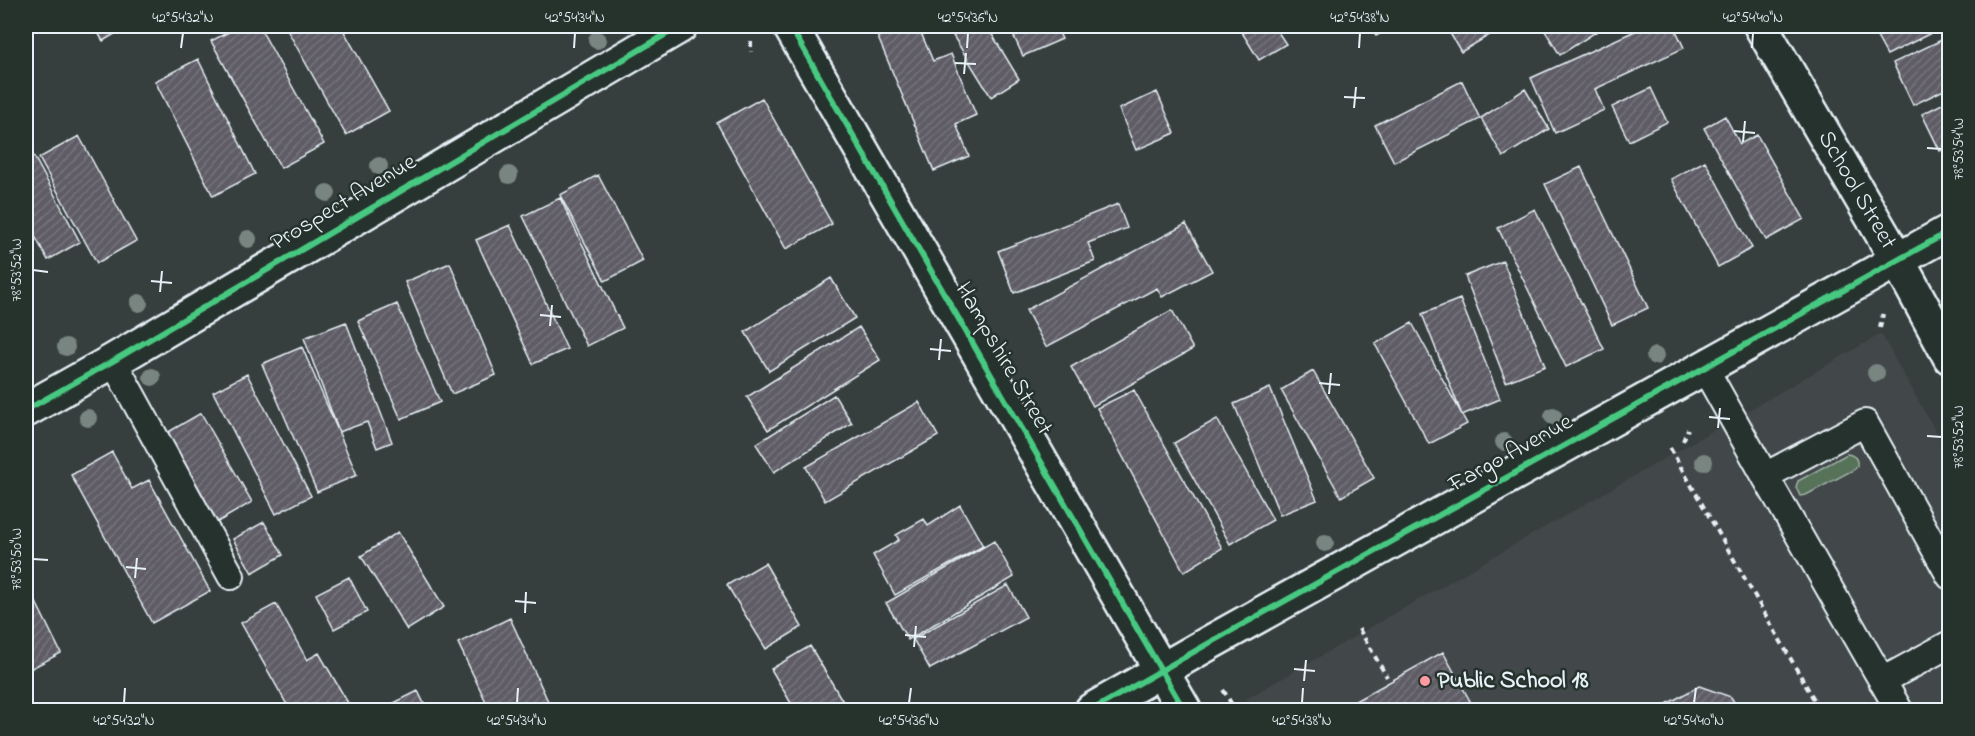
<svg xmlns="http://www.w3.org/2000/svg" width="1975" height="736" font-family="'Indie Flower',sans-serif">
  <defs>
    <pattern id="building-hatch" width="6" height="6" patternUnits="userSpaceOnUse" patternTransform="scale(1.5)"><rect width="6" height="6" fill="#5e5b65"/><path d="M-1 1l2-2M0 6l6-6M5 7l2-2" fill="none" stroke="#75737c"/></pattern>
  </defs>
  <rect width="100%" height="100%" fill="#373f3e"/>
  <filter id="ink" filterUnits="userSpaceOnUse"><feTurbulence type="fractalNoise" baseFrequency=".0167" numOctaves="2"/><feDisplacementMap in="SourceGraphic" scale="12" xChannelSelector="R" yChannelSelector="G"/><feConvolveMatrix kernelMatrix="1 2 1 2 8 2 1 2 1" color-interpolation-filters="sRGB"/></filter>
  <g filter="url(#ink)">
    <path fill="#43474a" d="M 1881,334 L 1949,455 L 1949,710 L 1253,710 L 1246,699 Z"/>
    <path fill="#567259" stroke="#9fb2a8" stroke-width="1.5" d="M 1847,454 C 1854,455 1858,459 1857,466 L 1855,469 L 1806,495 L 1800,496 L 1796,487 L 1798,481 Z"/>
    <path fill="url(#building-hatch)" stroke="#e8f1f8" stroke-width="1.5" d="M 94,26 L 128,26 L 103,41 Z
      M 240,26 L 259,26 L 324,144 L 281,168 L 211,41 Z
      M 285,26 L 341,26 L 389,111 L 346,135 Z
      M 880,26 L 918,26 L 933,61 L 951,54 L 976,115 L 956,124 L 969,156 L 934,171 L 874,28 Z
      M 947,26 L 987,26 L 1019,79 L 991,97 Z
      M 1009,26 L 1056,26 L 1062,39 L 1023,56 Z
      M 1238,26 L 1274,26 L 1286,44 L 1259,60 Z
      M 1370,26 L 1394,26 L 1376,36 Z
      M 1452,26 L 1489,26 L 1493,33 L 1461,52 L 1447,28 Z
      M 1542,26 L 1605,26 L 1560,55 Z
      M 1646,26 L 1674,26 L 1684,48 L 1595,89 L 1604,110 L 1555,133 L 1531,78 Z
      M 1871,26 L 1945,26 L 1887,55 Z
      M 1950,36 L 1950,87 L 1913,105 L 1893,63 Z
      M 198,59 L 255,174 L 213,196 L 155,81 Z
      M 1462,81 L 1480,119 L 1394,162 L 1375,125 Z
      M 1651,88 L 1667,122 L 1629,141 L 1612,107 Z
      M 1525,89 L 1549,129 L 1503,157 L 1481,118 Z
      M 1157,92 L 1175,133 L 1136,150 L 1119,109 Z
      M 762,98 L 832,224 L 786,249 L 717,123 Z
      M 1950,100 L 1950,146 L 1940,151 L 1922,114 Z
      M 1725,116 L 1740,144 L 1757,135 L 1804,219 L 1766,240 L 1704,128 Z
      M 79,136 L 136,241 L 97,263 L 39,158 Z
      M 31,151 L 80,242 L 48,260 L 26,220 L 26,154 Z
      M 1705,161 L 1752,248 L 1718,267 L 1671,179 Z
      M 1581,167 L 1648,308 L 1612,325 L 1545,184 Z
      M 598,175 L 643,261 L 605,281 L 560,195 Z
      M 560,198 L 623,328 L 587,346 L 523,216 Z
      M 1118,204 L 1127,228 L 1088,243 L 1095,261 L 1014,293 L 998,251 Z
      M 1535,209 L 1604,349 L 1566,367 L 1498,228 Z
      M 1186,224 L 1212,271 L 1162,297 L 1157,288 L 1046,347 L 1026,310 Z
      M 510,225 L 567,349 L 533,364 L 476,240 Z
      M 1503,261 L 1545,366 L 1506,382 L 1465,276 Z
      M 450,263 L 496,375 L 452,394 L 405,282 Z
      M 831,278 L 855,318 L 769,371 L 745,332 Z
      M 1460,299 L 1500,399 L 1462,415 L 1422,314 Z
      M 397,304 L 440,402 L 401,419 L 358,321 Z
      M 1172,310 L 1193,349 L 1093,406 L 1071,367 Z
      M 346,322 L 392,442 L 377,448 L 367,422 L 339,432 L 304,338 Z
      M 1412,323 L 1467,424 L 1429,444 L 1375,344 Z
      M 859,327 L 880,360 L 768,430 L 747,397 Z
      M 302,347 L 357,475 L 317,492 L 262,364 Z
      M 1313,371 L 1374,478 L 1341,497 L 1281,390 Z
      M 247,374 L 311,496 L 276,514 L 213,392 Z
      M 1270,388 L 1317,500 L 1280,515 L 1234,404 Z
      M 1134,390 L 1222,548 L 1184,572 L 1097,408 Z
      M 834,395 L 852,423 L 774,472 L 756,444 Z
      M 919,402 L 938,436 L 825,501 L 806,467 Z
      M 201,413 L 252,502 L 216,523 L 165,434 Z
      M 1217,419 L 1273,520 L 1230,544 L 1174,443 Z
      M 112,452 L 132,489 L 149,480 L 210,591 L 152,623 L 71,475 Z
      M 960,505 L 983,546 L 895,595 L 873,555 L 899,540 L 896,535 L 924,519 L 928,526 Z
      M 264,522 L 283,555 L 252,573 L 233,539 Z
      M 398,532 L 444,607 L 407,630 L 361,556 Z
      M 994,541 L 1014,577 L 908,640 L 886,603 Z
      M 765,563 L 802,627 L 766,649 L 727,585 Z
      M 349,577 L 367,612 L 334,629 L 316,594 Z
      M 26,582 L 61,653 L 26,671 Z
      M 1008,585 L 1026,617 L 930,669 L 913,639 Z
      M 276,604 L 307,660 L 319,653 L 348,703 L 334,710 L 290,710 L 241,623 Z
      M 510,618 L 552,710 L 490,710 L 458,643 Z
      M 810,646 L 848,710 L 795,710 L 771,669 Z
      M 1443,652 L 1475,710 L 1339,710 Z
      M 1699,686 L 1731,697 L 1739,710 L 1662,710 L 1663,706 Z
      M 418,691 L 427,710 L 380,710 Z"/>
    <g fill="none" stroke-linecap="round" stroke-linejoin="round">
      <defs>
        <path id="lane" d="M 113,361 L 231,576
          M 1704,367 L 1765,476
          M 1882,681 L 1950,644
          M 1899,710 L 1765,476 L 1865,423 L 1950,576"/>
        <g id="street">
          <path d="M 790,26 L 1184,710"/>
          <path id="s1" d="M 1761,26 L 1898,261 L 1950,357"/>
          <path d="M 26,410 L 113,361 L 680,26"/>
          <path d="M 1092,710 L 1211,642 L 1950,231"/>
        </g>
      </defs>
      <use href="#lane" stroke="#e8f1f8" stroke-width="30"/>
      <use href="#street" stroke="#e8f1f8" stroke-width="38"/>
      <path stroke="#e8f1f8" stroke-width="4" stroke-dasharray="6 4.5" stroke-linecap="butt" d="M 751,41 L 751,52
        M 1880,328 L 1883,314
        M 1683,441 L 1688,429
        M 1670,448 L 1820,710
        M 1359,629 L 1387,677
        M 1221,709 L 1231,703 L 1222,688"/>
      <use href="#lane" stroke="#26332d" stroke-width="26"/>
      <use href="#street" stroke="#26332d" stroke-width="33"/>
      <defs>
        <path id="cycleway" d="M 790,26 L 1184,710
          M 26,410 L 113,361 L 680,26
          M 1092,710 L 1211,642 L 1950,231"/>
      </defs>
      <use href="#cycleway" stroke="#26332d" stroke-width="10"/>
      <use href="#cycleway" stroke="#46c982" stroke-width="6"/>
    </g>
    <g fill="#788581">
      <circle cx="597" cy="40" r="9"/>
      <circle cx="379" cy="166" r="9"/>
      <circle cx="509" cy="175" r="9"/>
      <circle cx="327" cy="193" r="9"/>
      <circle cx="248" cy="239" r="9"/>
      <circle cx="139" cy="303" r="9"/>
      <circle cx="66" cy="347" r="9"/>
      <circle cx="1655" cy="356" r="9"/>
      <circle cx="1876" cy="373" r="9"/>
      <circle cx="152" cy="377" r="9"/>
      <circle cx="1553" cy="416" r="9"/>
      <circle cx="88" cy="418" r="9"/>
      <circle cx="1504" cy="442" r="9"/>
      <circle cx="1704" cy="462" r="9"/>
      <circle cx="1325" cy="543" r="9"/>
    </g>
  </g>
  <path fill="none" stroke="#e8f1f8" stroke-width="2" d="M 181,48 L 183,33M 574,48 L 575,33M 967,48 L 968,33M 1359,48 L 1360,33M 1752,48 L 1753,33M 955,63 L 976,64M 964,74 L 966,53M 1344,97 L 1365,98M 1354,108 L 1356,87M 1734,131 L 1755,133M 1743,142 L 1745,121M 1927,148 L 1942,149M 33,270 L 48,272M 151,281 L 172,283M 160,292 L 162,271M 540,315 L 561,317M 550,326 L 552,305M 930,349 L 951,351M 939,360 L 941,339M 1319,383 L 1340,385M 1329,394 L 1331,373M 1709,417 L 1730,419M 1718,428 L 1720,408M 1927,436 L 1942,437M 33,559 L 48,560M 126,567 L 146,569M 135,578 L 137,558M 515,601 L 536,603M 525,613 L 526,592M 905,635 L 926,637M 914,647 L 916,626M 1294,669 L 1315,671M 1304,681 L 1306,660M 124,703 L 125,688M 517,703 L 518,688M 909,703 L 911,688M 1302,703 L 1303,688M 1694,703 L 1696,688"/>
  <circle fill="#ff9aa2" stroke="#26332d" stroke-width="2" cx="1425" cy="681" r="6"/>
  <g text-anchor="middle" dominant-baseline="central" stroke-width="5" stroke-linejoin="round" paint-order="stroke">
    <g font-size="24" fill="#e8f1f8" stroke="#26332d">
      <text stroke="none"><textPath href="#s1" startOffset="190">School Street</textPath></text>
      <text transform="translate(344 203) rotate(-31)">Prospect Avenue</text>
      <text transform="translate(1003 359) rotate(60)">Hampshire Street</text>
      <text transform="translate(1511 454) rotate(-29)">Fargo Avenue</text>
    </g>
    <g font-size="24" font-weight="bold" fill="#e8f1f8" stroke="#26332d" text-anchor="start">
      <text x="1437" y="681">Public School 18</text>
    </g>
  </g>
  <rect width="1975" height="736" fill="none" stroke="#26332d" stroke-width="66"/>
  <rect x="33" y="33" width="1909" height="670" fill="none" stroke="#e8f1f8" stroke-width="2"/>
  <g font-size="15" text-anchor="middle" fill="#e8f1f8">
    <text x="183" y="22">42°54'32"N</text>
    <text x="575" y="22">42°54'34"N</text>
    <text x="968" y="22">42°54'36"N</text>
    <text x="1360" y="22">42°54'38"N</text>
    <text x="1753" y="22">42°54'40"N</text>
    <text transform="translate(1958 149) rotate(-90)" y="5">78°53'54"W</text>
    <text transform="translate(16 270) rotate(-90)" y="5">78°53'52"W</text>
    <text transform="translate(1958 437) rotate(-90)" y="5">78°53'52"W</text>
    <text transform="translate(16 559) rotate(-90)" y="5">78°53'50"W</text>
    <text x="124" y="725">42°54'32"N</text>
    <text x="517" y="725">42°54'34"N</text>
    <text x="909" y="725">42°54'36"N</text>
    <text x="1302" y="725">42°54'38"N</text>
    <text x="1694" y="725">42°54'40"N</text>
  </g>
</svg>
